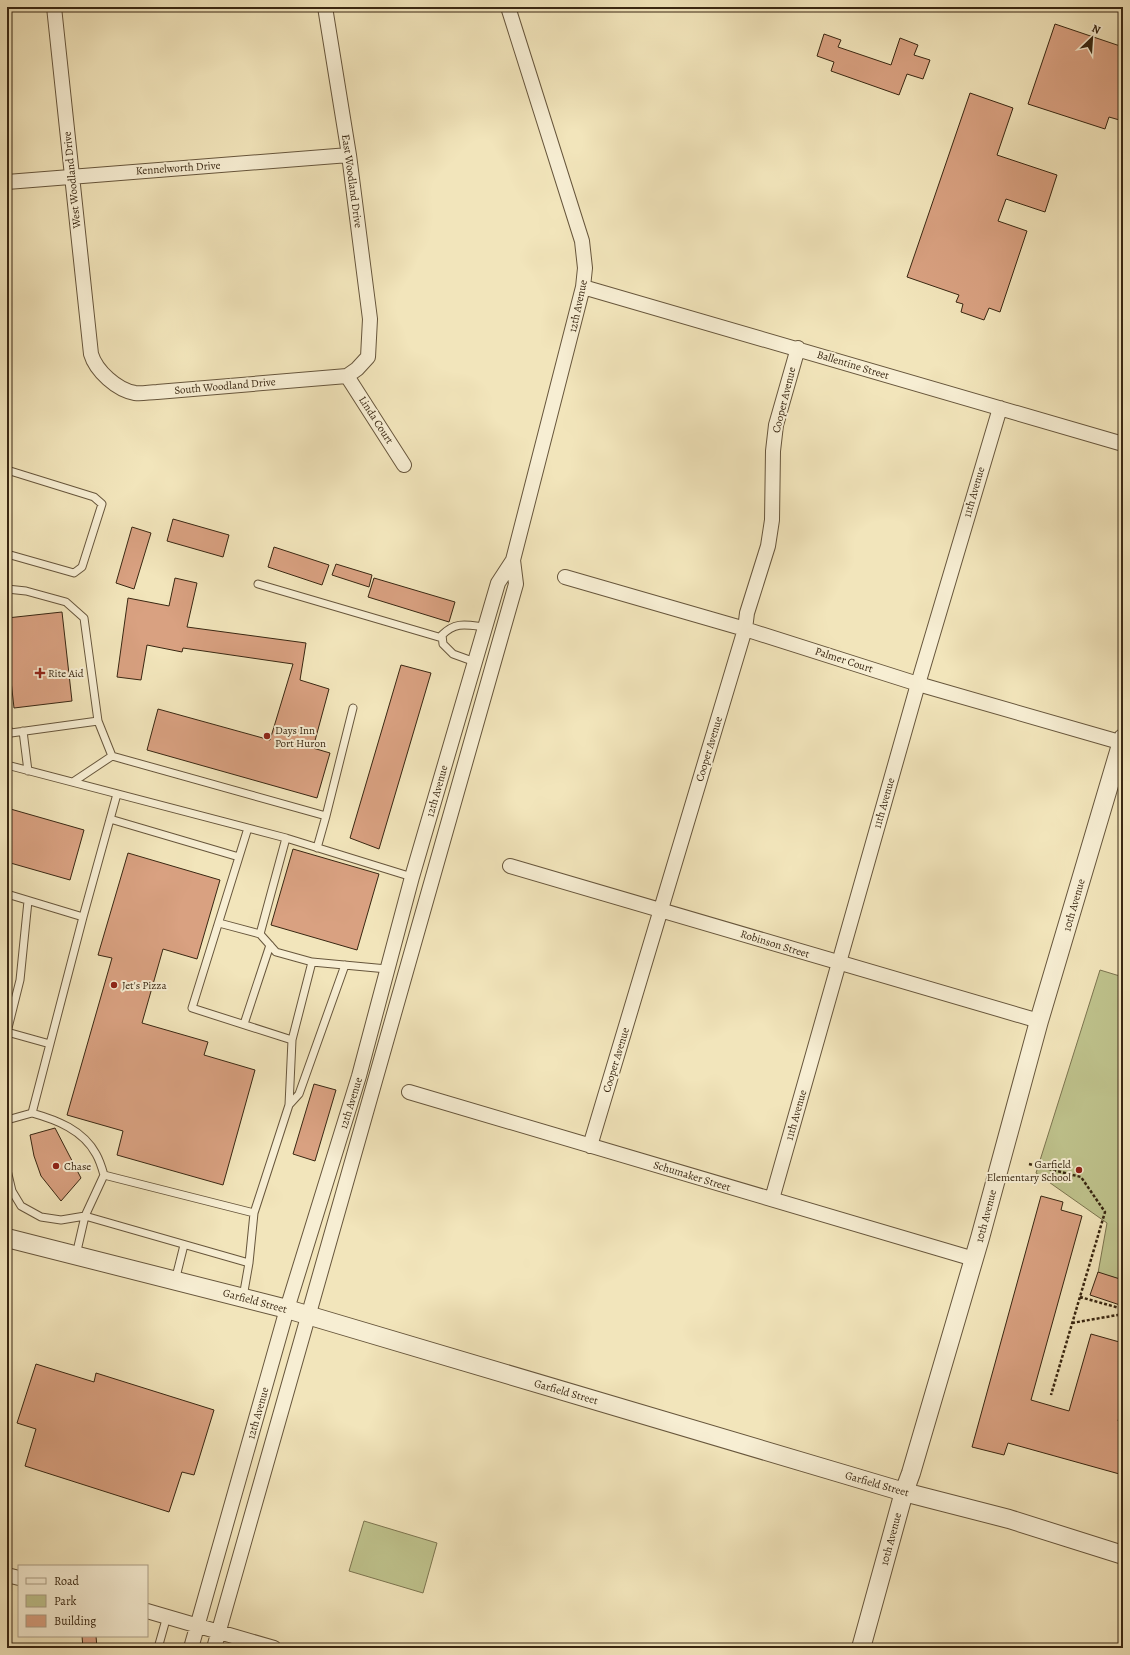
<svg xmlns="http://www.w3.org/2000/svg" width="1130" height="1655" font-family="Alegreya,serif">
  <rect width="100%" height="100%" fill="#f2e5bb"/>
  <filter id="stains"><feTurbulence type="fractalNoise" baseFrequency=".005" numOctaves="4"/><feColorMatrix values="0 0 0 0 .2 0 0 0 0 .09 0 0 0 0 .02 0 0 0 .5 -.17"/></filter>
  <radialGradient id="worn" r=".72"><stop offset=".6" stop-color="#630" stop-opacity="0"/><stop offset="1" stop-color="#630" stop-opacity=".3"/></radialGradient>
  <path fill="#bfc38d" stroke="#7c7550" d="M 1100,970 L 1123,977 L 1123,1280 L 1098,1273 L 1107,1223 L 1036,1173 Z
    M 364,1521 L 437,1543 L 423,1593 L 349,1571 Z"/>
  <path fill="#d9a181" stroke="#392712" d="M 1055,24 L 1123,47 L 1123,121 L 1109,117 L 1105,129 L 1028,104 Z
    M 824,34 L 841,40 L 838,47 L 891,65 L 900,38 L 918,45 L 914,55 L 930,60 L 923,79 L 907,74 L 899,95 L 831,71 L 834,62 L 817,56 Z
    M 970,93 L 1013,108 L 997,155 L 1057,175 L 1045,212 L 1006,199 L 998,221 L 1027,231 L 1000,312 L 989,308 L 984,320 L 961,312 L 963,304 L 956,302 L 959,295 L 907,277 Z
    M 173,519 L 229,535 L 223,557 L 167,541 Z
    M 132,527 L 151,533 L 134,589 L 116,583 Z
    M 274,547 L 329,565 L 322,585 L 268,567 Z
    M 336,564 L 372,575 L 369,587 L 332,575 Z
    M 175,578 L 197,583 L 187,627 L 306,643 L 300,680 L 329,689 L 313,748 L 330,753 L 317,798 L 147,750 L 158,709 L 270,740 L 293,664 L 183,648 L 182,652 L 147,645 L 141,680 L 117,677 L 128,598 L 169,606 Z
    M 374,578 L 455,602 L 449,622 L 368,597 Z
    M 62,612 L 72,701 L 14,708 L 7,644 L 7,618 Z
    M 401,665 L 431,673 L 379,849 L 350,838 Z
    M 7,808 L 84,830 L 70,880 L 7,862 Z
    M 293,849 L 379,874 L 357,950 L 271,925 Z
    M 128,853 L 220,880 L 197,959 L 163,949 L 142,1023 L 208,1042 L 204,1055 L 255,1070 L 223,1185 L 117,1155 L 123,1131 L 67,1115 L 112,958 L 98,955 Z
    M 314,1084 L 336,1090 L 315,1161 L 293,1154 Z
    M 55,1128 L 81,1178 L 61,1201 L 41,1176 L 34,1156 L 30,1135 Z
    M 1041,1196 L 1063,1202 L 1061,1210 L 1082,1216 L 1031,1400 L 1069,1411 L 1091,1334 L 1123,1343 L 1123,1402 L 1118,1421 L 1123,1423 L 1123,1475 L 1008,1443 L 1004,1455 L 972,1447 Z
    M 1098,1272 L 1123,1280 L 1123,1306 L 1090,1295 Z
    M 36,1364 L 94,1382 L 96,1373 L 214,1410 L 194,1475 L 182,1472 L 169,1512 L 25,1466 L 36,1429 L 17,1423 Z
    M 82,1636 L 96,1636 L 97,1648 L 83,1648 Z"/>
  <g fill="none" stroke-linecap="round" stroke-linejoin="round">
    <defs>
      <path id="service" d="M 7,470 L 94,497 L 102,504 L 82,567 L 74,573 L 7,554
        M 258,584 L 442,638
        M 7,589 L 26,591 L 66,602 L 84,618 L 98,721 L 11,733 L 7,728
        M 475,662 L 453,654 L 443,644 L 442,635 C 456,621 467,625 485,627
        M 98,721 L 112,756 L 326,816 L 317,848
        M 23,731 L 28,771
        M 7,765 L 286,838 L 412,877
        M 73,782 L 112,756
        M 326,816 L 353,708
        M 110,819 L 239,857
        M 248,828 L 192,1008 L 292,1040
        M 7,894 L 83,917 L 117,794
        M 219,923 L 260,934
        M 312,962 L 387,969
        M 244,1024 L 270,945
        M 7,1032 L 20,980 L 28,901
        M 7,1032 L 50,1044
        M 289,1105 L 299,1094 L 345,965
        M 32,1113 C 57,1120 83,1130 96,1154 C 100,1161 102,1168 104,1175 L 85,1216 L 76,1255
        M 7,1120 L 32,1113 L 83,917
        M 7,1170 L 12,1191 L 21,1206 L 41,1217 L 61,1220 L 85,1216 L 249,1263
        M 104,1175 L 254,1213
        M 175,1281 L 184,1245
        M 243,1297 L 249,1263 L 254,1213 L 289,1105 L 292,1040 L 312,962 L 276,952 L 260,934 L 286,838
        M 158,1648 L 167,1616"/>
      <path id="minor" d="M 54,7 L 91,354 C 96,371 117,390 135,393 C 142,394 150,392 157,392 L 347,376 L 357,369 L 368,357 L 370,319 L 349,155 L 325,7
        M 7,182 L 349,155
        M 583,287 L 1123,444
        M 347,376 L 404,465
        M 565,577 L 745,629 L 918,684 L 1123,743
        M 510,866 L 1039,1021
        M 409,1092 L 974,1259
        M 590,1146 L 745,629 L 747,613 L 768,546 L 772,520 L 773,451 L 776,425 L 798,348
        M 772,1199 L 918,684 L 1000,408
        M 7,1575 L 19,1578
        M 147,1611 L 274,1648
        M 191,1648 L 287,1309 L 359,1076 L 412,877 L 498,583 L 513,560 L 583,287 L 585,268 L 582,241 L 508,7
        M 214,1648 L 516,584 L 513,560"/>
      <path id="tertiary" d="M 7,1238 L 287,1309 L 904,1492 L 1009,1519 L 1123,1555
        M 861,1648 L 904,1492 L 911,1473 L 980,1238 L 1039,1021 L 1123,738"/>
    </defs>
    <use href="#service" stroke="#67563c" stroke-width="9"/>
    <use href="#minor" stroke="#67563c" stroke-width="16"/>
    <use href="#tertiary" stroke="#67563c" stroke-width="20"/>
    <path stroke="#392712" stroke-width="2.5" stroke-dasharray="3 2" stroke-linecap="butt" d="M 1029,1164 L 1081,1177 L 1105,1212 L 1051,1395
      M 1080,1297 L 1123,1309
      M 1072,1323 L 1123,1314"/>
    <use href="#service" stroke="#f7eed3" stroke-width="7"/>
    <use href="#minor" stroke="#f7eed3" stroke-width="14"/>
    <use href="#tertiary" stroke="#f7eed3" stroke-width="18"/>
  </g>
  <g fill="#8f2418" stroke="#f7eed3" stroke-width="1.5">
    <path d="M38 667h4v4h4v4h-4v4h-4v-4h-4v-4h4z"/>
    <circle cx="267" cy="736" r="4"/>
    <circle cx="114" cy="985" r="4"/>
    <circle cx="56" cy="1166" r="4"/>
    <circle cx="1079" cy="1170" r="4"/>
  </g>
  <g text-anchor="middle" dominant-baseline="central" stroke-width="4" stroke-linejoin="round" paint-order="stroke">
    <g font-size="11" fill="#392712" stroke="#f7eed3">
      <text transform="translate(178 168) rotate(-4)">Kennelworth Drive</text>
      <text transform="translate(72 180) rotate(-96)">West Woodland Drive</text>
      <text transform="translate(352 181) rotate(82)">East Woodland Drive</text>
      <text transform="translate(578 306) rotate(-78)">12th Avenue</text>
      <text transform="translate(853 365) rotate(17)">Ballentine Street</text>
      <text transform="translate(225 386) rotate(-5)">South Woodland Drive</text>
      <text transform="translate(784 400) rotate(-76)">Cooper Avenue</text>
      <text transform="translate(376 420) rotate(57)">Linda Court</text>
      <text transform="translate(974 492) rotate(-74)">11th Avenue</text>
      <text transform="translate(844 660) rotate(18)">Palmer Court</text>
      <text transform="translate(709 749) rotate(-73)">Cooper Avenue</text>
      <text transform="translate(437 791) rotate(-74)">12th Avenue</text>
      <text transform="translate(884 803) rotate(-74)">11th Avenue</text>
      <text transform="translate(1074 905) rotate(-74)">10th Avenue</text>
      <text transform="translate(775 944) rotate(17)">Robinson Street</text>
      <text transform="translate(616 1060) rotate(-73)">Cooper Avenue</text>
      <text transform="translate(351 1103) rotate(-73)">12th Avenue</text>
      <text transform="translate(796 1115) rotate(-74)">11th Avenue</text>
      <text transform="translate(692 1176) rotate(17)">Schumaker Street</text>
      <text transform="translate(986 1216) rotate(-75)">10th Avenue</text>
      <text transform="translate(255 1301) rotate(15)">Garfield Street</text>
      <text transform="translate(566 1392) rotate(16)">Garfield Street</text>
      <text transform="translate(258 1413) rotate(-74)">12th Avenue</text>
      <text transform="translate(877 1484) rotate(16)">Garfield Street</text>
      <text transform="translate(891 1539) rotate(-75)">10th Avenue</text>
    </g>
    <g font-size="11" fill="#392712" stroke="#f7eed3" text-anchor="start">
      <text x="48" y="673">Rite Aid</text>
      <text x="275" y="730">Days Inn<tspan x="275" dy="13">Port Huron</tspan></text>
      <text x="122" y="985">Jet's Pizza</text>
      <text x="1071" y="1164" text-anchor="end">Garfield<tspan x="1071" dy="13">Elementary School</tspan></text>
      <text x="64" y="1166">Chase</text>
    </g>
  </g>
  <rect width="1130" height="1655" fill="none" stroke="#f2e5bb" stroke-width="24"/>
  <rect x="8" y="8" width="1114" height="1639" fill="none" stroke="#392712" stroke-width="2"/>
  <rect x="12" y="12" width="1106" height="1631" fill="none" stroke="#392712"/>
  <rect x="18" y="1565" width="130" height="72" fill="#f7eed3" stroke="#ab9e86"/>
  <rect x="26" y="1578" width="20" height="6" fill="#f7eed3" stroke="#ab9e86"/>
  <text x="54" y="1585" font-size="12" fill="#392712">Road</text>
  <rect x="26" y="1595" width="20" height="12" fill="#bfc38d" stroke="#ab9e86"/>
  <text x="54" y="1605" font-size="12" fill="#392712">Park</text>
  <rect x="26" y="1615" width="20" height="12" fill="#d9a181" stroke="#ab9e86"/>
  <text x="54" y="1625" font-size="12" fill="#392712">Building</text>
  <g transform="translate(1092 38) rotate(25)" stroke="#f7eed3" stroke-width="3" paint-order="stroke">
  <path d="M0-3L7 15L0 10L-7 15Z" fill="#392712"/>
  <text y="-6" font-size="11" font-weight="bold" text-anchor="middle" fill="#392712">N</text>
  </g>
  <rect width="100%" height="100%" filter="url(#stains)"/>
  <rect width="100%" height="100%" fill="url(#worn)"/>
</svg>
